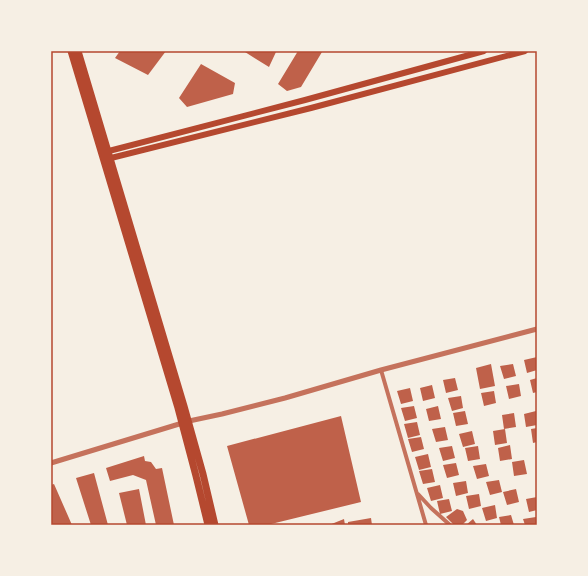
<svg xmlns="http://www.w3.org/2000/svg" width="588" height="576" font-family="'Times New Roman',serif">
  <rect width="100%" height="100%" fill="#f6efe4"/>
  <path fill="#bf614a" d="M 120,51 L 166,51 L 148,75 L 115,58 Z
    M 246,51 L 274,51 L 276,52 L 269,67 L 245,52 Z
    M 298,51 L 322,51 L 322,52 L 301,87 L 287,91 L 278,84 Z
    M 201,64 L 235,83 L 233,94 L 187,107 L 179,98 Z
    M 537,357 L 537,370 L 527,373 L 524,360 Z
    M 491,364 L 495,386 L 480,389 L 476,368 Z
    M 513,364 L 516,376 L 504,379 L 500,366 Z
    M 455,378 L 458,390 L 446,393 L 443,380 Z
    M 537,378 L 537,392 L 533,393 L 530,380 Z
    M 519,384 L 521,396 L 509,399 L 506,386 Z
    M 432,385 L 435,398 L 423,401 L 420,388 Z
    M 410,388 L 413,401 L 401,404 L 397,391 Z
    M 494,391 L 496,403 L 484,406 L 481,393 Z
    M 461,396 L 463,408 L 452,411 L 448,398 Z
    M 414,406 L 417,418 L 405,421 L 401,408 Z
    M 438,406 L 441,419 L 429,421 L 426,409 Z
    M 465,411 L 468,424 L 456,426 L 453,413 Z
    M 536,411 L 537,425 L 526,427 L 524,414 Z
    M 514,413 L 516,427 L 504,429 L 502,415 Z
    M 341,416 L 361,502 L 267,525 L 249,525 L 227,446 Z
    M 417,422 L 420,435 L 408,438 L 404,424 Z
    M 445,427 L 448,440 L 436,442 L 432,429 Z
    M 537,428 L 537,442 L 533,443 L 531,429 Z
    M 505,429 L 507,443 L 495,445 L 493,431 Z
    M 472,431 L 475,444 L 463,447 L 459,434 Z
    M 421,437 L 424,449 L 412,452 L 408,439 Z
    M 510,445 L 512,459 L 500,461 L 498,448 Z
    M 452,446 L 455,458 L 443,461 L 439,448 Z
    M 478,446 L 480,459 L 468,461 L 465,448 Z
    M 428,454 L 431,467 L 419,470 L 415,457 Z
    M 144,456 L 145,461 L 151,462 L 156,469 L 162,468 L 174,525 L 156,525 L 146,480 L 133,475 L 110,481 L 106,468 Z
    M 524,460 L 527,474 L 514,476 L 512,462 Z
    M 456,463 L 459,475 L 447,478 L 443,465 Z
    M 486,464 L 489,476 L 477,479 L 473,466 Z
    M 432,469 L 435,482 L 423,484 L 419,471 Z
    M 94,473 L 108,525 L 91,525 L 76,478 Z
    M 499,480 L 502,492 L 490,495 L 486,482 Z
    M 466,481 L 468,493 L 456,496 L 453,483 Z
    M 54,484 L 72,525 L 52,525 L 51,522 L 51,485 Z
    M 440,485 L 443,498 L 431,501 L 427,488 Z
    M 139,489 L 146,525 L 127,525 L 119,493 Z
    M 516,489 L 519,502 L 507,505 L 503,492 Z
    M 479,494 L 481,506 L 469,509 L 466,496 Z
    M 537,497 L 537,510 L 529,512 L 526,499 Z
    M 449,499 L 452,511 L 440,514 L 437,501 Z
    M 495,505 L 497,518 L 486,521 L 482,508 Z
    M 457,509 L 463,511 L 467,520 L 462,525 L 454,525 L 446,517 Z
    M 511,515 L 514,525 L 501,525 L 499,517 Z
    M 536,517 L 537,525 L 525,525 L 523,519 Z
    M 371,518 L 372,525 L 348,525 L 348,522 Z
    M 344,519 L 345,525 L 329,525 Z
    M 473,519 L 477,525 L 466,525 Z"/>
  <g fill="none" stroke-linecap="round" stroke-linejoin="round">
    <path stroke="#c5725c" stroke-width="4" d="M 381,370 L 426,525
      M 418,494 L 431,508 L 450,525"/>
    <path stroke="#c5725c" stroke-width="5" d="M 51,463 L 189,421 L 222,414 L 285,398 L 381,370 L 537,329"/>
    <path stroke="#b5482f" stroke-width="6" d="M 105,152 L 305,100 L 484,51
      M 107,159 L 311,108 L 525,51"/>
    <path stroke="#b5482f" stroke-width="7" d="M 71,51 L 178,408 L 196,476 L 208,525
      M 78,51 L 184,406 L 203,474 L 215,525"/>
  </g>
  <rect width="588" height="576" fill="none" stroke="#f6efe4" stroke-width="104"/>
  <rect x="52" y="52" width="484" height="472" fill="none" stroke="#b5482f" stroke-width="1.5"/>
</svg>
